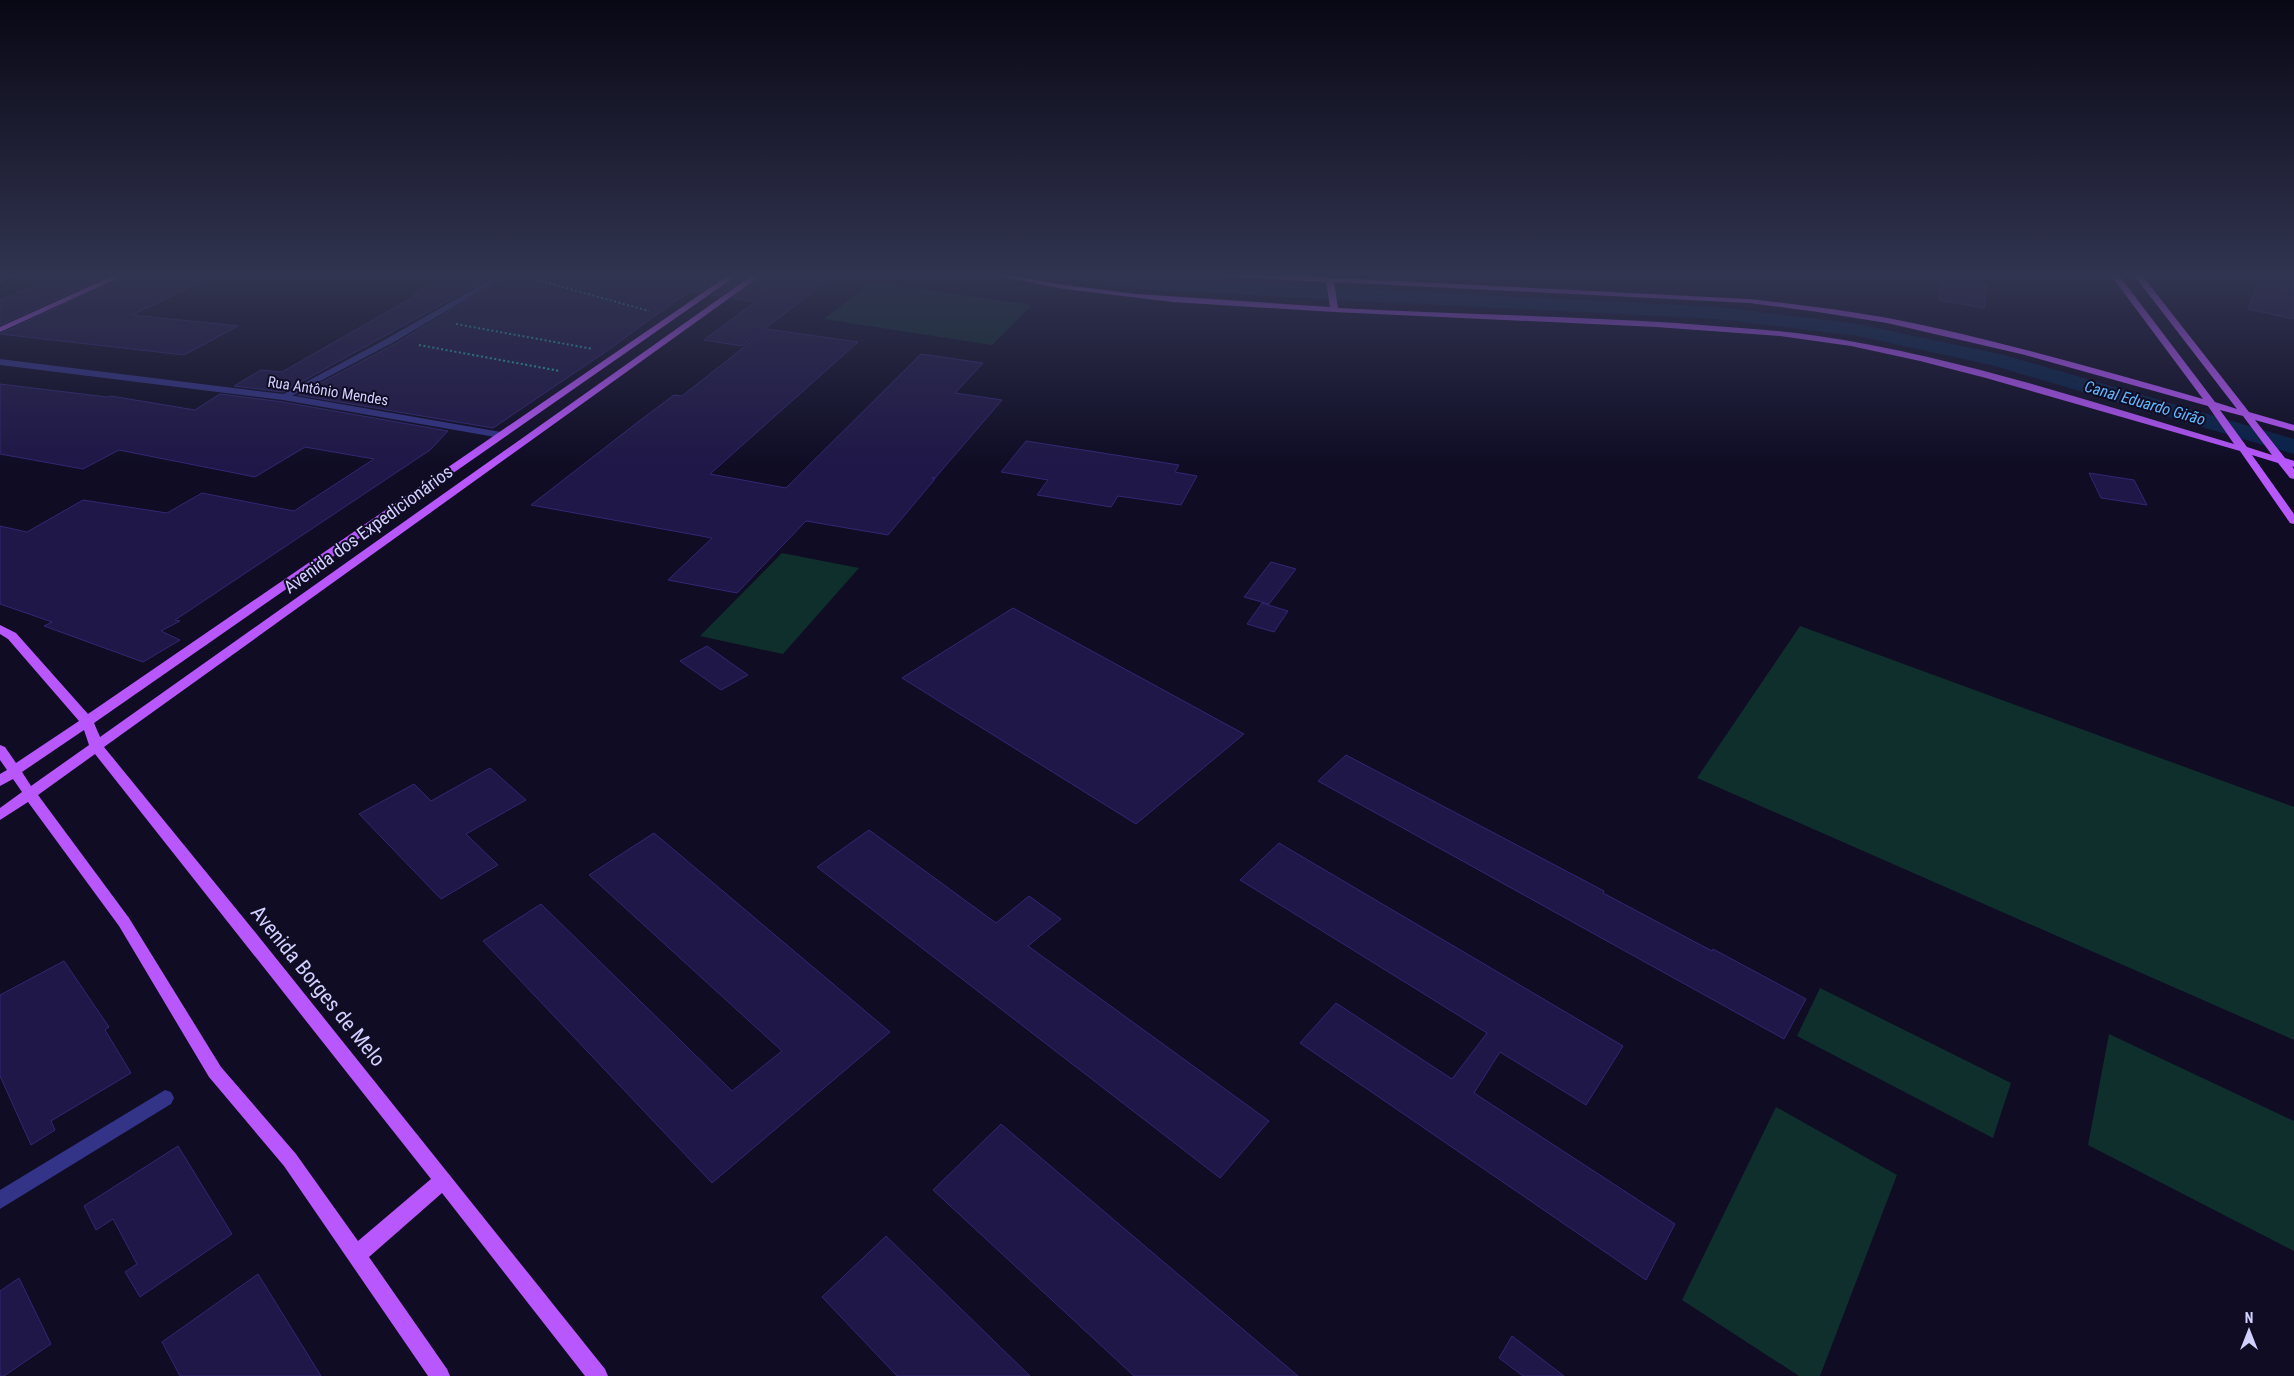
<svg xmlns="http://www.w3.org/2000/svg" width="2294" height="1376" font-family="'Roboto Condensed',sans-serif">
  <rect width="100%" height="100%" fill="#0f0c24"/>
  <path fill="#0f2f2c" d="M 872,282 L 1032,305 L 992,345 L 824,319 Z
    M 782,553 L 859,568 L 783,654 L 700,636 Z
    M 1800,626 L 2294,807 L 2294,1040 L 1697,778 Z
    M 1820,988 L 2011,1083 L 1993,1138 L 1797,1036 Z
    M 2109,1034 L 2294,1121 L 2294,1251 L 2088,1145 Z
    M 1776,1107 L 1897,1175 L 1820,1376 L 1799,1376 L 1682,1300 Z"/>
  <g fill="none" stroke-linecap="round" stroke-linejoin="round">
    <path fill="#072248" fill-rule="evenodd" d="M 1062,274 L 1115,274 L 1150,278 L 1718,307 L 1858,324 L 2004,355 L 2294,439 L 2294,454 L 1991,365 L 1858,336 L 1718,319 L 1150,290 L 1071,280 L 1064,278 Z"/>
  </g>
  <path fill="#1f1747" stroke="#332775" d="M 63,274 L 113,274 L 0,325 L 0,300 Z
    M 129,274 L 218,274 L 132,315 L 238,326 L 184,355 L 0,334 Z
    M 448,274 L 497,274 L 283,392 L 234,386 L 261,370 L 282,372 L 417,295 L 412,295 Z
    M 511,274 L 678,274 L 714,283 L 698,293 L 690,292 L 671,304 L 608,350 L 493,428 L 298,395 L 395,344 Z
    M 741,274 L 751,274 L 719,296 L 712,295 Z
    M 765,274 L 836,274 L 742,346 L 704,340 L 755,302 L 732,298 Z
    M 1944,274 L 1983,278 L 1983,284 L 1986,285 L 1984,308 L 1939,300 Z
    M 2261,274 L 2294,274 L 2294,319 L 2248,309 Z
    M 767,329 L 858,342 L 710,474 L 786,488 L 921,354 L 983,363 L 955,393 L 1002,400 L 935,478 L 932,478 L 935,479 L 888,535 L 806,521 L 737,593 L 668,580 L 712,538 L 531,505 L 638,422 L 674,395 L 682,396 Z
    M 0,384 L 107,397 L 111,396 L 195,410 L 220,394 L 283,402 L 448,431 L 430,450 L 175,620 L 180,621 L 161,631 L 180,640 L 143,662 L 44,626 L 52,622 L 0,604 L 0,526 L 27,532 L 83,500 L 167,513 L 202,493 L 294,511 L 374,459 L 305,447 L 255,477 L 119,450 L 83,469 L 0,454 Z
    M 1026,441 L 1179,465 L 1175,472 L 1197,476 L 1181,505 L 1118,496 L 1111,507 L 1037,495 L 1048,480 L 1001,472 Z
    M 2089,473 L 2134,480 L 2147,505 L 2101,498 Z
    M 1271,562 L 1296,569 L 1269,604 L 1244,597 Z
    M 1262,603 L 1288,611 L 1274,632 L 1247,624 Z
    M 1013,608 L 1244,734 L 1136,824 L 902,678 Z
    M 707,646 L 748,675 L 721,690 L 680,661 Z
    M 1346,755 L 1604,891 L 1603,893 L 1712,951 L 1713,949 L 1806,999 L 1784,1039 L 1318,781 Z
    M 490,768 L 526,800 L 466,834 L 498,865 L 441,899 L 359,814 L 414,784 L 431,801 Z
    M 869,830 L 996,923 L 1029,896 L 1061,919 L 1028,946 L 1269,1121 L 1220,1178 L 817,867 Z
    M 654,833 L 890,1032 L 712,1183 L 483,941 L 541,904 L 732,1091 L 782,1051 L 589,875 Z
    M 1279,843 L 1623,1046 L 1586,1105 L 1500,1052 L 1474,1093 L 1675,1224 L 1646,1280 L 1300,1043 L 1336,1003 L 1452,1079 L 1487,1033 L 1240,880 Z
    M 64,961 L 109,1027 L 105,1030 L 131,1073 L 51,1121 L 55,1130 L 31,1145 L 0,1076 L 0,995 Z
    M 1001,1124 L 1298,1376 L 1134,1376 L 933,1190 Z
    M 178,1146 L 232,1234 L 140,1297 L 125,1272 L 137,1264 L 113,1219 L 96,1230 L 84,1206 Z
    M 886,1236 L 1030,1376 L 897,1376 L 822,1297 Z
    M 258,1274 L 321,1376 L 180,1376 L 162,1342 Z
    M 19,1278 L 51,1344 L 4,1376 L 0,1376 L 0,1291 Z
    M 1512,1336 L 1564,1376 L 1523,1376 L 1499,1358 Z"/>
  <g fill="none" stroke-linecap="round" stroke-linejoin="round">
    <path stroke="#24bfaf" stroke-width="2" stroke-dasharray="2 2.5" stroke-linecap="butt" d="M 523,276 L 649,311
      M 456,324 L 593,349
      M 419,345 L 560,371"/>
    <path fill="#333387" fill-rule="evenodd" d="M 11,274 L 21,274 L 0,283 L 0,278 Z
      M 500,274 L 509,274 L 394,342 L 286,399 L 278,397 L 388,338 Z
      M 680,274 L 696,274 L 728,281 L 724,283 Z"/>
    <path fill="#333387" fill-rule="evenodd" d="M 0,359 L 283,394 L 501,432 L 506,435 L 501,438 L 283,400 L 0,365 Z
      M 165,1090 L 171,1092 L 174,1098 L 171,1104 L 0,1209 L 0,1190 Z"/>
    <path fill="#b957ff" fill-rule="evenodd" d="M 117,274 L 127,274 L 0,332 L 0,327 Z
      M 730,274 L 739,274 L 94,723 L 100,737 L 754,274 L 763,274 L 104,747 L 259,937 L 605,1369 L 608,1376 L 585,1376 L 442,1193 L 369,1257 L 447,1369 L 450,1376 L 428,1376 L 284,1166 L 209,1077 L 119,926 L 28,802 L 0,820 L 0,808 L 22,792 L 13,779 L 0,786 L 0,774 L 7,770 L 0,760 L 0,745 L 5,747 L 16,763 L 79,721 L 8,639 L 0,634 L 0,625 L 16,633 L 88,714 ZM 84,730 L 89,745 L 31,786 L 22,772 ZM 95,754 L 431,1179 L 358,1241 L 296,1154 L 221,1067 L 129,918 L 38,795 Z
      M 988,274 L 1003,274 L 1064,285 L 1137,294 L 1330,307 L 1326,282 L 1218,276 L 1214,274 L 1259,274 L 1749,299 C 1795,304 1842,310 1888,318 C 1994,339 2099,369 2203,399 L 2110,274 L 2118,274 L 2215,402 L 2237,409 L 2133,274 L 2141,274 L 2249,412 L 2294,425 L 2294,431 L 2255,420 L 2285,458 L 2294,461 L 2294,467 L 2292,466 L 2294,469 L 2294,479 L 2290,478 L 2278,463 L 2252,455 L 2294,514 L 2294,524 L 2290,523 L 2240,451 L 1986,378 L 1920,361 L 1851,346 L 1780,336 L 1656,327 L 1334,312 L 1173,302 L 1064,289 ZM 1334,282 L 1749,303 L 1818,312 L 1887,323 L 2021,354 L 2208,406 L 2234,444 C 2097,404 1960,357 1818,336 C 1771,329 1723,327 1676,323 C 1564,316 1451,314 1338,308 ZM 2220,410 L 2243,416 L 2272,455 L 2247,447 Z"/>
  </g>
  <linearGradient id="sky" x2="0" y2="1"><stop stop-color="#080714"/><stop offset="0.59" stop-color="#313450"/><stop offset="1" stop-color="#313450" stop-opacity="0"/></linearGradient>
  <rect width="2294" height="466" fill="url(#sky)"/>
  <g text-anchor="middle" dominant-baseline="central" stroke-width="4" stroke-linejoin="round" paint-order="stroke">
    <g font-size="15" fill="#d3d0ff" stroke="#0f0c24">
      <text transform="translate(328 391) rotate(9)">Rua Antônio Mendes</text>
    </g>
    <g font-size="16" font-style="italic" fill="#5ebbff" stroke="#0f0c24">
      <text transform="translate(2145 403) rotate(16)">Canal Eduardo Girão</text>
    </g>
    <g font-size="18" fill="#d3d0ff" stroke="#0f0c24">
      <text transform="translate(368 529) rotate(-36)">Avenida dos Expedicionários</text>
    </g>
    <g font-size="21" fill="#d3d0ff" stroke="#0f0c24">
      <text transform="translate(318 986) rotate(51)">Avenida Borges de Melo</text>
    </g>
  </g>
  <g transform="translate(2249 1331)" stroke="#0f0c24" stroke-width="4" paint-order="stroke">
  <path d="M0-4L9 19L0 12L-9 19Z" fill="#d3d0ff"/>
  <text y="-8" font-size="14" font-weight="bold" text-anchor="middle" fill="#d3d0ff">N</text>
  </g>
</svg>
